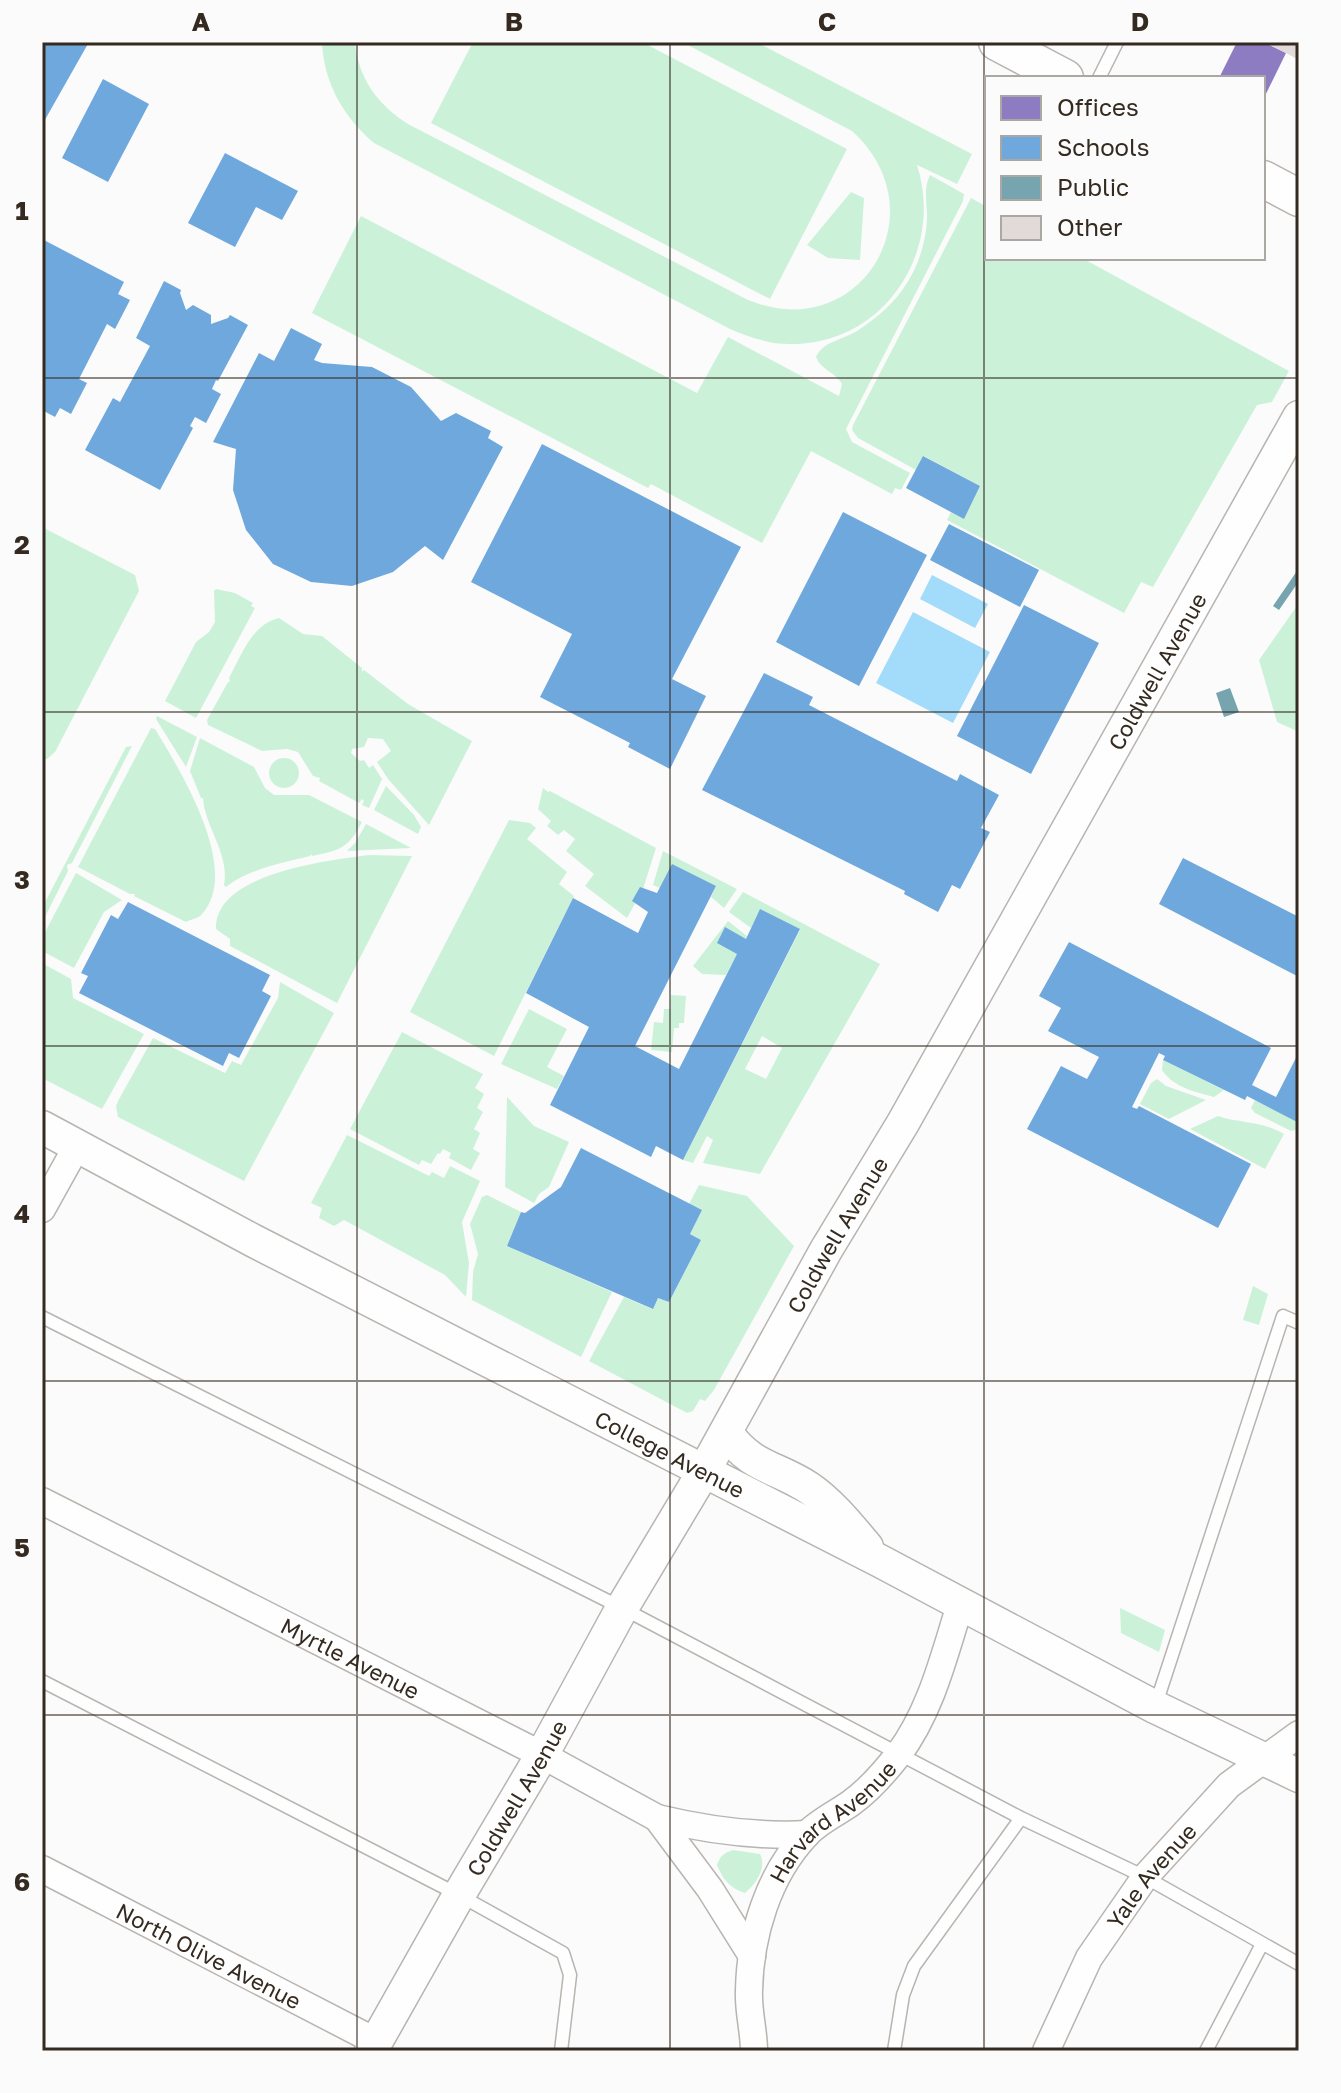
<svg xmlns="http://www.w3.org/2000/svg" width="1341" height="2093" font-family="'Golos Text',sans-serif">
  <rect width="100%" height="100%" fill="#fbfbfb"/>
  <path fill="#cbf2d9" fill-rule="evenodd" d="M 322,42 L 355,42 C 358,78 378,105 408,124 L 746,299 C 858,348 942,213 852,131 L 682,42 L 756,42 L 972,154 L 957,184 L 917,165 C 945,251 884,346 789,344 C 768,344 749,337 730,329 L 374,143 C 343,116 324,84 322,42 Z
    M 473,42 L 642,42 L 847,149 L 770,299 L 431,123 Z
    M 930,175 L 964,194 L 963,201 L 846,429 L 852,442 L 910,473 L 901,490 L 895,488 L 892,494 L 811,451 L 762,543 L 651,484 L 648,488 L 312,313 L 361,216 L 697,393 L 728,337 L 839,396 L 842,384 C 835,372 821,370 816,357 C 823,341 843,340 857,331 C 875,319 891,306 903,289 C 918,268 926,243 927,218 C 927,202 923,189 930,175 Z
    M 851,192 L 864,198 L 860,260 L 828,258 L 807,245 Z
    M 971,198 L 987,207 L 987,258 L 1082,258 L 1289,371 L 1272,402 L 1257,405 L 1153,587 L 1141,582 L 1124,613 L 947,520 L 951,512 L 964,518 L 980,486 L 924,456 L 916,470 L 858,438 L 852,430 L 853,425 Z
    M 42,527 L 135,575 L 139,591 L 55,752 L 47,759 L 42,760 Z
    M 216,589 L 235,593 L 253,603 L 251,606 L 255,608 L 196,718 L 165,701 L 196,642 L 209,632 L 215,622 L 214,591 Z
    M 1299,603 L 1299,732 L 1277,722 L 1259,660 Z
    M 279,618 L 303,634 L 322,636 L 362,668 L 362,672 L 364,670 L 408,704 L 472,741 L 429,825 L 388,779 L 377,762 L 391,751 L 383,739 L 368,738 L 364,747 L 352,749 L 351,753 L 360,761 L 364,760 L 369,768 L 373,765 L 382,779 L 369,808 L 362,805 L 364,801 L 362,799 L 359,803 L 319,781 L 320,778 L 313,776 L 298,752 L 287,749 L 262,751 L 208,725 L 207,720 L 228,682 L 230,682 L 229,678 C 241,656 252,624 279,618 Z
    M 157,716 L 197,737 L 186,767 L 156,719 Z
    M 151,728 L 155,729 C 180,770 242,870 202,914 C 198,919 191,919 186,922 L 134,896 L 135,894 L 130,894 L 78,867 Z
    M 200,738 L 254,767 L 265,788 L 274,795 L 309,795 L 362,822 C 348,849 340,850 312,856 L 311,854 L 310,856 C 282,863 249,869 226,887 L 224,885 C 230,854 204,825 203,798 L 201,798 L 190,771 Z
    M 132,746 L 72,863 L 67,865 L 68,871 L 42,923 L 42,908 L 126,747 Z
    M269 773a15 15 0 1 1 30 0a15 15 0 1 1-30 0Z
    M 386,786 L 414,815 L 421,827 L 418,834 L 374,810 Z
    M 543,788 L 548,792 L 550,791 L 656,848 L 643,889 L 627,918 L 585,886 L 594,874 L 566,851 L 575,839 L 564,830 L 558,835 L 547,826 L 551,821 L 538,809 Z
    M 509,820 L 530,823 L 536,828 L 527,839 L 567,872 L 559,884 L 574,896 L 494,1056 L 410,1012 Z
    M 366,824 L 411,848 L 347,851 L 355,843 Z
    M 663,851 L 737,889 L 724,908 L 711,897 L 716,886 L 660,888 L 653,885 Z
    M 370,855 L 412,856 L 337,1003 L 230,946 L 230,939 L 216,929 C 214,873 330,860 370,855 Z
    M 76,873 L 122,900 L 104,912 L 74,968 L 42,951 L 42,938 Z
    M 743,892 L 880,964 L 760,1174 L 703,1163 L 713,1140 L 707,1136 L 693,1163 L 683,1160 L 800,930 L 760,910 L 751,928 L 729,912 ZM 762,1036 L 782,1048 L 766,1079 L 745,1069 Z
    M 728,921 L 747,936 L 746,939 L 725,928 L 737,954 L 726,975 L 702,974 L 693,966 Z
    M 42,963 L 71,979 L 73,998 L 144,1034 L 102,1109 L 42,1078 Z
    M 280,982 L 334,1013 L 244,1181 L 118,1117 L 116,1106 L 118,1101 L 153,1038 L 225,1073 L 232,1061 L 241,1065 L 278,998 Z
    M 671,995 L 686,996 L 684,1023 L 679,1023 L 679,1028 L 674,1028 L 672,1052 L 651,1050 L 654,1022 L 663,1023 L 664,1009 L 670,1009 Z
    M 529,1009 L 567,1029 L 547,1067 L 564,1076 L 557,1089 L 501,1064 Z
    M 402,1032 L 483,1074 L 475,1088 L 484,1094 L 477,1108 L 483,1112 L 474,1129 L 480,1133 L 473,1149 L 480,1153 L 471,1170 L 449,1158 L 451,1153 L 443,1149 L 440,1154 L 438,1153 L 431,1164 L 422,1160 L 419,1165 L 350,1129 Z
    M 1163,1060 L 1224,1090 L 1214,1097 C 1195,1092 1173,1087 1162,1070 Z
    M 1157,1079 L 1166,1086 L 1206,1100 L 1169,1119 L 1140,1104 L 1151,1083 Z
    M 507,1097 L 534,1126 L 569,1142 L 549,1187 L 539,1194 L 534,1203 L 505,1187 Z
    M 1255,1100 L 1299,1122 L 1299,1129 L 1291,1131 L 1255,1113 L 1251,1108 Z
    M 1218,1116 C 1242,1124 1260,1120 1284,1134 L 1265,1169 L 1190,1129 Z
    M 347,1135 L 429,1176 L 432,1172 L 444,1178 L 450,1166 L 480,1181 L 462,1222 L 469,1263 L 466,1297 L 445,1275 L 344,1220 L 334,1226 L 319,1218 L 322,1208 L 311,1203 Z
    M 699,1185 L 747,1196 L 794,1246 L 714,1390 L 705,1401 L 700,1399 L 693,1411 L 687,1413 L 589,1361 L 624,1297 L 652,1309 L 658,1298 L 669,1302 L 701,1240 L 690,1234 L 702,1210 L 689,1204 Z
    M 487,1195 L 521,1212 L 507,1246 L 612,1292 L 581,1357 L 472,1300 L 473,1272 L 478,1254 L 470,1224 L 482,1197 Z
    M 1253,1286 L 1268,1294 L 1259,1325 L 1243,1320 Z
    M 1120,1608 L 1165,1630 L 1159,1652 L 1121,1633 Z
    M 733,1850 L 760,1854 C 767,1868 756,1884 745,1893 C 730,1888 723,1880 717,1865 C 720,1856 724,1853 733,1850 Z"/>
  <path fill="#a3dcfb" d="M 932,575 L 988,604 L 975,628 L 920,599 Z
    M 913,612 L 990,652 L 953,723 L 876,683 Z"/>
  <path fill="#8e7cc3" d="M 1237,42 L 1263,42 L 1286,53 L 1263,100 L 1263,78 L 1219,78 Z"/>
  <path fill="#6fa8dc" d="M 42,42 L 89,42 L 42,125 Z
    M 103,79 L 149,104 L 108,182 L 62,158 Z
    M 225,153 L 298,191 L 282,220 L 256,207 L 235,247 L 188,223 Z
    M 42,239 L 124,282 L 118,294 L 130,300 L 115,329 L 107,324 L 79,379 L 87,383 L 71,414 L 60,408 L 55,417 L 42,410 Z
    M 164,281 L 181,290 L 180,293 L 186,310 L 193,305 L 211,315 L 211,324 L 228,318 L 230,315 L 248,325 L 218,381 L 216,380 L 212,389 L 221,394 L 206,423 L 195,417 L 190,426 L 193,428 L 160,490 L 85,450 L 113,398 L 120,402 L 150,346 L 136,338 Z
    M 291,328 L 322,344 L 314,360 L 322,363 L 372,367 L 411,387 L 441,421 L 456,413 L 491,431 L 488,438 L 503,447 L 443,560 L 425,546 L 393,572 L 352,586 L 311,582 L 273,564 L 246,530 L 233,490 L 236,449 L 213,442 L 259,353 L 274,361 Z
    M 542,444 L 741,547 L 672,679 L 706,696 L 670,769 L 628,747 L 630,743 L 540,697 L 572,634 L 471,582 Z
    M 923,456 L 980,486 L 964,519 L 906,488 Z
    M 843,512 L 927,555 L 859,686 L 776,642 Z
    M 949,524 L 1039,570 L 1020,607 L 930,560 Z
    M 1024,605 L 1099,643 L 1031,774 L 957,736 Z
    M 764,673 L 813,697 L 809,705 L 957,781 L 960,774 L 999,795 L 981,828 L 990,832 L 960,889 L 952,885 L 938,912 L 904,894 L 905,891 L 702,790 Z
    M 1183,858 L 1299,917 L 1299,977 L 1159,904 Z
    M 672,864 L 716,886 L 635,1046 L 679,1069 L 737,954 L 717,943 L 725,927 L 746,939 L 760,909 L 800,929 L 683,1160 L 656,1146 L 651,1157 L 550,1105 L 589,1027 L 526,993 L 573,898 L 638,933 L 648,912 L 632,901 L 640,887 L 657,893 Z
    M 128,902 L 270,975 L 262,991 L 271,996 L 239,1058 L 229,1053 L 223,1066 L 79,993 L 88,976 L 81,973 L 111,915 L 118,919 Z
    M 1069,942 L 1271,1048 L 1252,1085 L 1276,1097 L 1299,1052 L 1299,1123 L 1247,1096 L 1245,1100 L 1163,1060 L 1165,1056 L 1159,1053 L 1132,1107 L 1137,1109 L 1139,1106 L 1251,1164 L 1218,1228 L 1027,1129 L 1061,1066 L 1087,1079 L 1099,1057 L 1048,1031 L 1061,1008 L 1039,996 Z
    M 581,1148 L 702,1210 L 690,1234 L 701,1240 L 669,1302 L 658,1298 L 653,1309 L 507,1246 L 521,1212 L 525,1213 L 561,1187 Z"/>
  <path fill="#76a5af" d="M 1299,568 L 1299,581 L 1279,610 L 1273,606 Z
    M 1230,688 L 1239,712 L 1224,717 L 1216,693 Z"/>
  <path fill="#e2dad9" d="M 1263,42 L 1299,42 L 1299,60 L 1286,53 Z"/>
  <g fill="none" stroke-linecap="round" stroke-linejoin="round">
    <defs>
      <path id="service" d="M 1099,78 L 1117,42
        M 42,1317 L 622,1608 L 1021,1818 L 1145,1877 L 1299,1964
        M 42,1681 L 459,1895 L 563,1953 L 570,1975 L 561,2051
        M 1155,1707 L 1283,1316 L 1299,1323
        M 894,2051 L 903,1995 L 914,1966 L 1021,1818
        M 1206,2051 L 1262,1944"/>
      <g id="minor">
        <path d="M 42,1209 L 77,1146"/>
        <path id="s1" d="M 42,1501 L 542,1755 L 657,1818 L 710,1889 L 752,1956"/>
        <path d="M 657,1818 C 707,1830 755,1837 807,1834"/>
        <path id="s2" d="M 42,1869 L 377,2042"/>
        <path id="s3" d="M 754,2051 C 754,2031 748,2011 749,1991 C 750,1935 768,1875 807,1834 C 818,1822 837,1813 851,1803 C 869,1790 884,1773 898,1755 C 931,1711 944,1656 960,1605"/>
        <path id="s4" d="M 1046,2051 L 1089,1958 L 1145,1877 L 1229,1785 L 1299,1734"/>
      </g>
      <g id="tertiary">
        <path id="s5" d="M 42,1127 L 254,1241 L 880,1561 L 1155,1707 L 1299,1776"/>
        <path d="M 726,1432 C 752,1469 776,1466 809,1488 C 831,1503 850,1527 867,1547"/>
        <path id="s6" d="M 371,2051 L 459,1895 L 542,1755 L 622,1608 L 704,1471 L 826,1250 L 903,1123 L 1299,417"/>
      </g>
      <path id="secondary" d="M 997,42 L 1065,78
        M 1263,179 L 1299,198"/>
    </defs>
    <use href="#service" stroke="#b8b4af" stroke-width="15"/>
    <use href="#minor" stroke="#b8b4af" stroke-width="29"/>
    <use href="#tertiary" stroke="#b8b4af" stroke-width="35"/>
    <use href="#secondary" stroke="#b8b4af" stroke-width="39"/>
    <use href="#service" stroke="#fefefe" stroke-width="12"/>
    <use href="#minor" stroke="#fefefe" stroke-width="26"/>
    <use href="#tertiary" stroke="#fefefe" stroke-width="32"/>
    <use href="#secondary" stroke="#fefefe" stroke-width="36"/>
  </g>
  <path fill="none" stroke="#342a1f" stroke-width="2" stroke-opacity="0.55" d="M 357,42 L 357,2051M 670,42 L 670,2051M 984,42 L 984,2051M 42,378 L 1299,378M 42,712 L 1299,712M 42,1046 L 1299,1046M 42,1381 L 1299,1381M 42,1715 L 1299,1715"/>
  <g text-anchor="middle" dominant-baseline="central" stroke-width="8" stroke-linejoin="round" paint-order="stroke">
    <g font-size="22" fill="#342a1f" stroke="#fbfbfb">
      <text stroke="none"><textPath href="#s6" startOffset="1588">Coldwell Avenue</textPath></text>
      <text stroke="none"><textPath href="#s6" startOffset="940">Coldwell Avenue</textPath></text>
      <text stroke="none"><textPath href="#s5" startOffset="708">College Avenue</textPath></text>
      <text stroke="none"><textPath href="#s1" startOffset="346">Myrtle Avenue</textPath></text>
      <text stroke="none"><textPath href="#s6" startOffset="292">Coldwell Avenue</textPath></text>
      <text stroke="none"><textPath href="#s3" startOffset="258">Harvard Avenue</textPath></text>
      <text stroke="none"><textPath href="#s4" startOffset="206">Yale Avenue</textPath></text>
      <text stroke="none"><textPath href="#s2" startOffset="188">North Olive Avenue</textPath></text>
    </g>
  </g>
  <rect width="1341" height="2093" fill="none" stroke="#fbfbfb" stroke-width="88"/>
  <rect x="985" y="76" width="280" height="184" fill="#fbfbfb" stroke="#aba7a3" stroke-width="2"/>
  <rect x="1001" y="96" width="40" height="24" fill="#8e7cc3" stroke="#aba7a3" stroke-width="2"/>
  <text x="1057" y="116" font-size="24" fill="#342a1f">Offices</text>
  <rect x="1001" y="136" width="40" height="24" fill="#6fa8dc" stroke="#aba7a3" stroke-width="2"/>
  <text x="1057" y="156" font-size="24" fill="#342a1f">Schools</text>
  <rect x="1001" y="176" width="40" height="24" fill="#76a5af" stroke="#aba7a3" stroke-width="2"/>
  <text x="1057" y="196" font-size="24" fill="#342a1f">Public</text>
  <rect x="1001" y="216" width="40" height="24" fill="#e2dad9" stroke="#aba7a3" stroke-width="2"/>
  <text x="1057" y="236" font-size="24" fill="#342a1f">Other</text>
  <rect x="44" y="44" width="1253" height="2005" fill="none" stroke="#342a1f" stroke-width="3"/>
  <g font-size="26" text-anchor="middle" font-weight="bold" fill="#342a1f">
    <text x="201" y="31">A</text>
    <text x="514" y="31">B</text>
    <text x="827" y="31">C</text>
    <text x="1140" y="31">D</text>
    <text x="22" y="220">1</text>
    <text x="22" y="554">2</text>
    <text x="22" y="889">3</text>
    <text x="22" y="1223">4</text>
    <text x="22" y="1557">5</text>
    <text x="22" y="1891">6</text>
  </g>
</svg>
